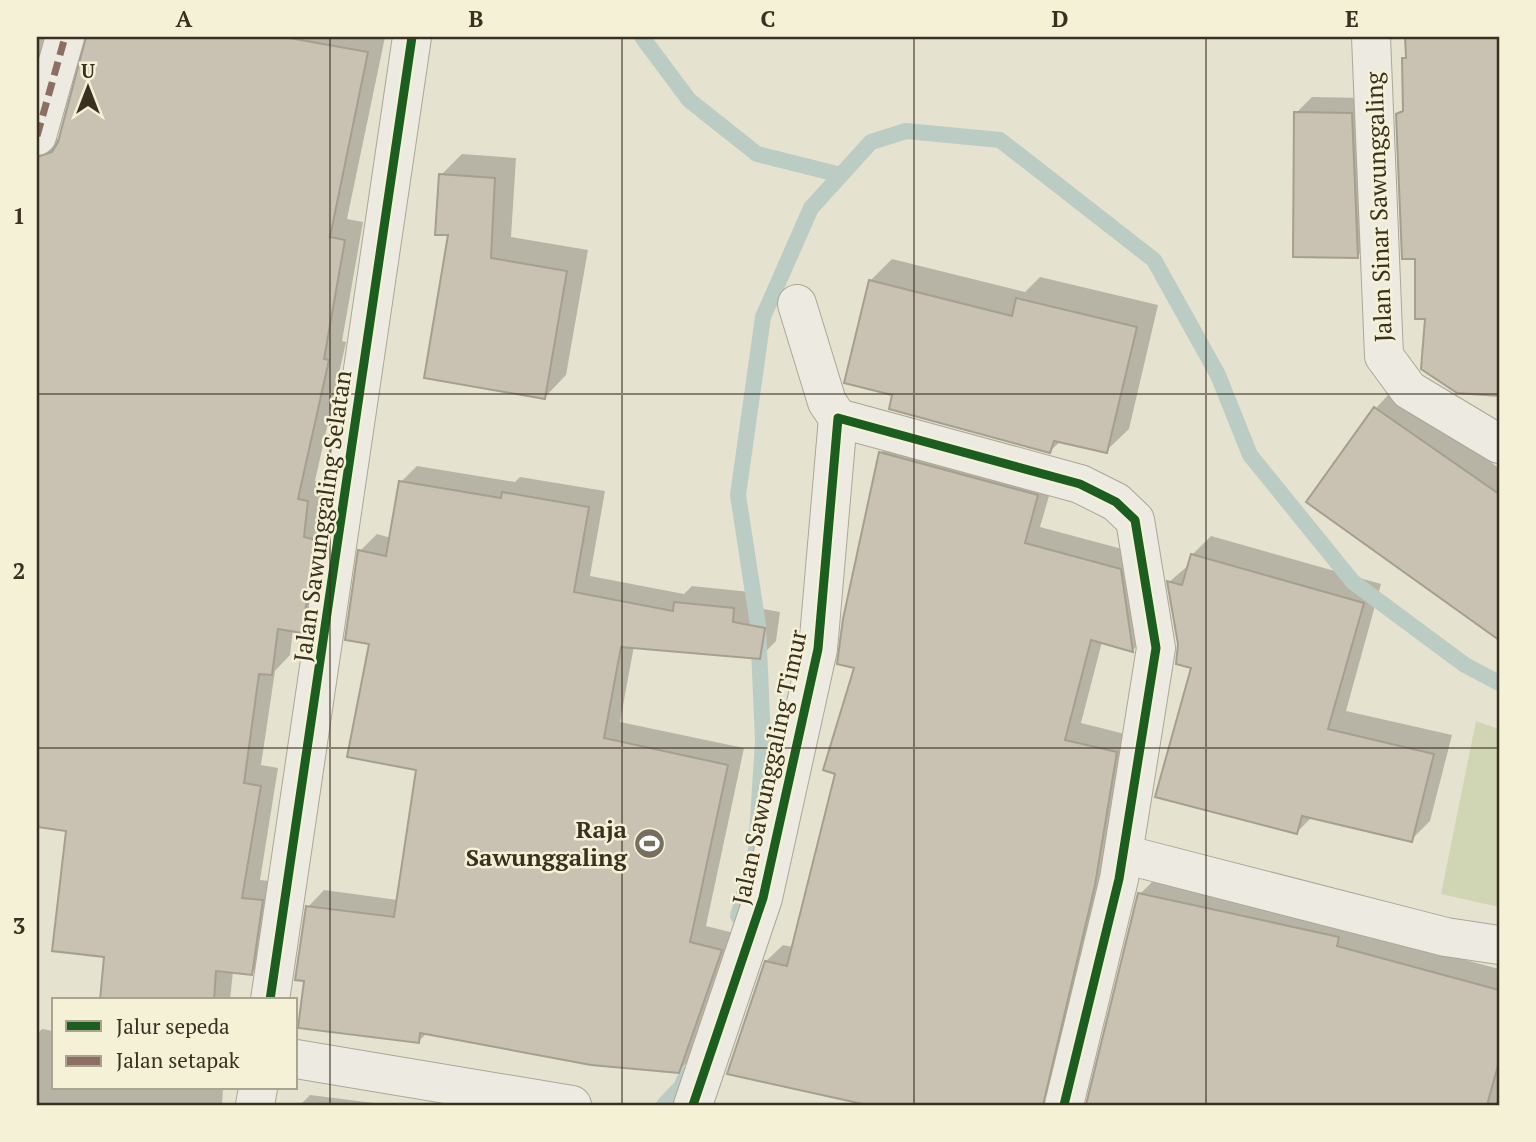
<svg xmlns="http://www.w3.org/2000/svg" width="1536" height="1142" font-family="'PT Serif',serif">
  <rect width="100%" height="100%" fill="#e5e2d0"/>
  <path fill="#d0d6b3" d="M 1476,721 L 1499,729 L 1499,907 L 1441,894 Z"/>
  <path fill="#0003" d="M 37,37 L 55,37 L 37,100 Z
    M 88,37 L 385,37 L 347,219 L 363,222 L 342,341 L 346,342 L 315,481 L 326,483 L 321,519 L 333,522 L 320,612 L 301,631 L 293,629 L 290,655 L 275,671 L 261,765 L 278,768 L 260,880 L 280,882 L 270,954 L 251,973 L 233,971 L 230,1000 L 102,1000 L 106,956 L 90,633 L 61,627 L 37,719 L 37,128 L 51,139 L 61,139 Z
    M 1407,37 L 1499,37 L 1499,395 L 1457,391 L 1427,318 L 1398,115 L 1405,108 Z
    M 1312,97 L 1367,98 L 1373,241 L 1357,256 L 1296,113 Z
    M 462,154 L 516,158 L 511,237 L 588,250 L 566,375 L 545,397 L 450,234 L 441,175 Z
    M 892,259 L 1025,292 L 1040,277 L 1158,305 L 1129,429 L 1106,451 L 1061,441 L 1050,451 L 894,394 L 870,281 Z
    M 1391,392 L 1499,468 L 1499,638 L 1309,502 L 1376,408 Z
    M 898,436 L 1054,479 L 1040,527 L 1137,553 L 1149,634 L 1133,650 L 1102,642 L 1081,723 L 1133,736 L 1067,1105 L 902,1105 L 880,1100 L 875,1105 L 729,1072 L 766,961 L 783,945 L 793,947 L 838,773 L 856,667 L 881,453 Z
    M 417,466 L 515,482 L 520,477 L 605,491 L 590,576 L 684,594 L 692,586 L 750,592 L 748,606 L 780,612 L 776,641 L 760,657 L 634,646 L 620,722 L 744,748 L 706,926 L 738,934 L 695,1054 L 679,1071 L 617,1068 L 427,1033 L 418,1042 L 306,979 L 308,907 L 324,890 L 398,900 L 418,769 L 371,642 L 360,551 L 377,534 L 391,538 L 401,482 Z
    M 1211,536 L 1381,584 L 1346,711 L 1452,735 L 1430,821 L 1411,840 L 1312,817 L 1297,832 L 1179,644 L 1169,582 L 1190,564 L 1192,555 Z
    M 1157,877 L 1499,969 L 1499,1105 L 1088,1105 L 1140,894 Z
    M 42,1029 L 54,1031 L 54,1088 L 223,1088 L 222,1105 L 37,1105 L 37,1034 Z
    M 310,1095 L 390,1105 L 300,1105 Z"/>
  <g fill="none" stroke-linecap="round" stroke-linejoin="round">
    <path stroke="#baccc3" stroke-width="16" d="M 642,37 L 689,100 L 757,154 L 841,175
      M 738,916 L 756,850 L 763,741 L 758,625 L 738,495 L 763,317 L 811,208 L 871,142 L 906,131 L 1000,140 L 1154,260 L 1218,375 L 1250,455 L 1353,582 L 1465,665 L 1499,683
      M 664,1105 L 681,1087 L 687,1074"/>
  </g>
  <path fill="#c9c1b1" stroke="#a69e8f" stroke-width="2" d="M 86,37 L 284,37 L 368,52 L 330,237 L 345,240 L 324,359 L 329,360 L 298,499 L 308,501 L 304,537 L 316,540 L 302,633 L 278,629 L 272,675 L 259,674 L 244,783 L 261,786 L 242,898 L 263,900 L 252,975 L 216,971 L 214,1000 L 100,1000 L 104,957 L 52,951 L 66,831 L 37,827 L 37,157 L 52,152 L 58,142 Z
    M 1405,37 L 1499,37 L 1499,396 L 1457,393 L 1421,369 L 1425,319 L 1415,319 L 1415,259 L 1402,259 L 1396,114 L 1403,111 L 1402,58 L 1406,58 Z
    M 1294,112 L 1352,113 L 1358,258 L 1293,257 Z
    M 439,174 L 495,178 L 491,258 L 567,271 L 545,399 L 424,378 L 448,235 L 435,235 Z
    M 869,280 L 1012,316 L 1016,298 L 1137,327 L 1107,453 L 1054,441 L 1050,453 L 889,409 L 892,395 L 844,383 Z
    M 1374,407 L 1499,494 L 1499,640 L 1306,502 Z
    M 879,452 L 1038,495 L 1025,543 L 1121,569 L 1133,652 L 1091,640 L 1065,740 L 1117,752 L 1095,885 L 1043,1105 L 867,1105 L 727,1074 L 765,961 L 787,966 L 835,774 L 823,770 L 854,668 L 837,664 L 843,619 Z
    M 399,481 L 501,498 L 502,492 L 589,507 L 574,592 L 673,611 L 674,602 L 734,608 L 733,622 L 765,628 L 760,659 L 621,647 L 604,738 L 728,765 L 690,942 L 722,950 L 679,1073 L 591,1065 L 420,1033 L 419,1043 L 298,1028 L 304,981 L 295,980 L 306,906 L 394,917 L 416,770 L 347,757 L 369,644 L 345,640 L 358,550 L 386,556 Z
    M 1191,554 L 1364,603 L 1328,729 L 1434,754 L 1412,842 L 1302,816 L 1297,834 L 1155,797 L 1191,668 L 1176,664 L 1178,644 L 1167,581 L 1182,585 Z
    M 1138,893 L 1339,937 L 1337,946 L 1499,990 L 1499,1062 L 1487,1105 L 1086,1105 Z"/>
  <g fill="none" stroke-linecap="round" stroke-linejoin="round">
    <defs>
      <path id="street" d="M 1371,37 L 1384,356 L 1409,390 L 1499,444
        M 37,136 L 65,37
        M 797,304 L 827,402 L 838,418
        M 1123,854 L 1446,937 L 1499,945
        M 270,1000 L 412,37
        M 296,1059 L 572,1105
        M 255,1105 L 258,1088
        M 693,1105 L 763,898 L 818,649 L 838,418 L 1080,484 L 1116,502 L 1135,520 L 1156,648 L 1119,879 L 1064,1105"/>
    </defs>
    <use href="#street" stroke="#aba798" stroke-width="40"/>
    <use href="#street" stroke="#edebe1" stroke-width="38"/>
    <path stroke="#8d6e63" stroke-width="7" stroke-dasharray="14 7" stroke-linecap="butt" d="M 37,136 L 65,37"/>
    <defs>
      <path id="cycleway" d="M 270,1000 L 412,37
        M 693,1105 L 763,898 L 818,649 L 838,418 L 1080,484 L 1116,502 L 1135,520 L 1156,648 L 1119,879 L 1064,1105"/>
    </defs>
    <use href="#cycleway" stroke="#f5f1d7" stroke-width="13"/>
    <use href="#cycleway" stroke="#1b5e20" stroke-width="9"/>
  </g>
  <path fill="none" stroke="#3a3020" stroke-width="2" stroke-opacity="0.55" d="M 330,37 L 330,1105M 622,37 L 622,1105M 914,37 L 914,1105M 1206,37 L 1206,1105M 37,394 L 1499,394M 37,748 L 1499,748"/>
  <defs>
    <symbol id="stadium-disc" viewBox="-11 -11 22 22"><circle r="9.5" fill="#766e5e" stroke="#f5f1d7"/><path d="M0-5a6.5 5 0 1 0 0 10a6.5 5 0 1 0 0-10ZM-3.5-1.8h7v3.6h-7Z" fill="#fff"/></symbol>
  </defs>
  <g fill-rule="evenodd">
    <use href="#stadium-disc" x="632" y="826" width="35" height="35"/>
  </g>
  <g text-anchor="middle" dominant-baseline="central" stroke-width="5" stroke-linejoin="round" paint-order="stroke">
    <g font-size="24" fill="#3a3020" stroke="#f5f1d7">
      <text transform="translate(1378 207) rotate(-92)">Jalan Sinar Sawunggaling</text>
      <text transform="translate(322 516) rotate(-82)">Jalan Sawunggaling Selatan</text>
      <text transform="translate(769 767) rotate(-78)">Jalan Sawunggaling Timur</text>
    </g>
    <g font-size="24" font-weight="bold" fill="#3a3020" stroke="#f5f1d7" text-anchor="end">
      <text x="627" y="829">Raja<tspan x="627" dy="28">Sawunggaling</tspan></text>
    </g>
  </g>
  <rect width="1536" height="1142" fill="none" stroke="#f5f1d7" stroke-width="77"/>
  <rect x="52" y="998" width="245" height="91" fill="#f5f1d7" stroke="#aaa48e" stroke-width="2"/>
  <rect x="66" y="1021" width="35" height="10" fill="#1b5e20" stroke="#aaa48e" stroke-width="2"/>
  <text x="116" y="1034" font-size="21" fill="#3a3020">Jalur sepeda</text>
  <rect x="66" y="1056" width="35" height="10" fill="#8d6e63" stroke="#aaa48e" stroke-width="2"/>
  <text x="116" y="1068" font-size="21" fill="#3a3020">Jalan setapak</text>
  <g transform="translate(88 88)" stroke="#f5f1d7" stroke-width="5" paint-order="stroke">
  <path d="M0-5L12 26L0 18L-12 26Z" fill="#3a3020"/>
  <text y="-10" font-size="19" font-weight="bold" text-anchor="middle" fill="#3a3020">U</text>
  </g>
  <rect x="38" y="38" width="1460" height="1066" fill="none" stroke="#3a3020" stroke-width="2.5"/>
  <g font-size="23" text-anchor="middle" font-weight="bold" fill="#3a3020">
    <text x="184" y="27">A</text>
    <text x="476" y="27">B</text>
    <text x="768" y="27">C</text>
    <text x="1060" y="27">D</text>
    <text x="1352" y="27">E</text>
    <text x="19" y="224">1</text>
    <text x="19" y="579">2</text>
    <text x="19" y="934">3</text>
  </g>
</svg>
